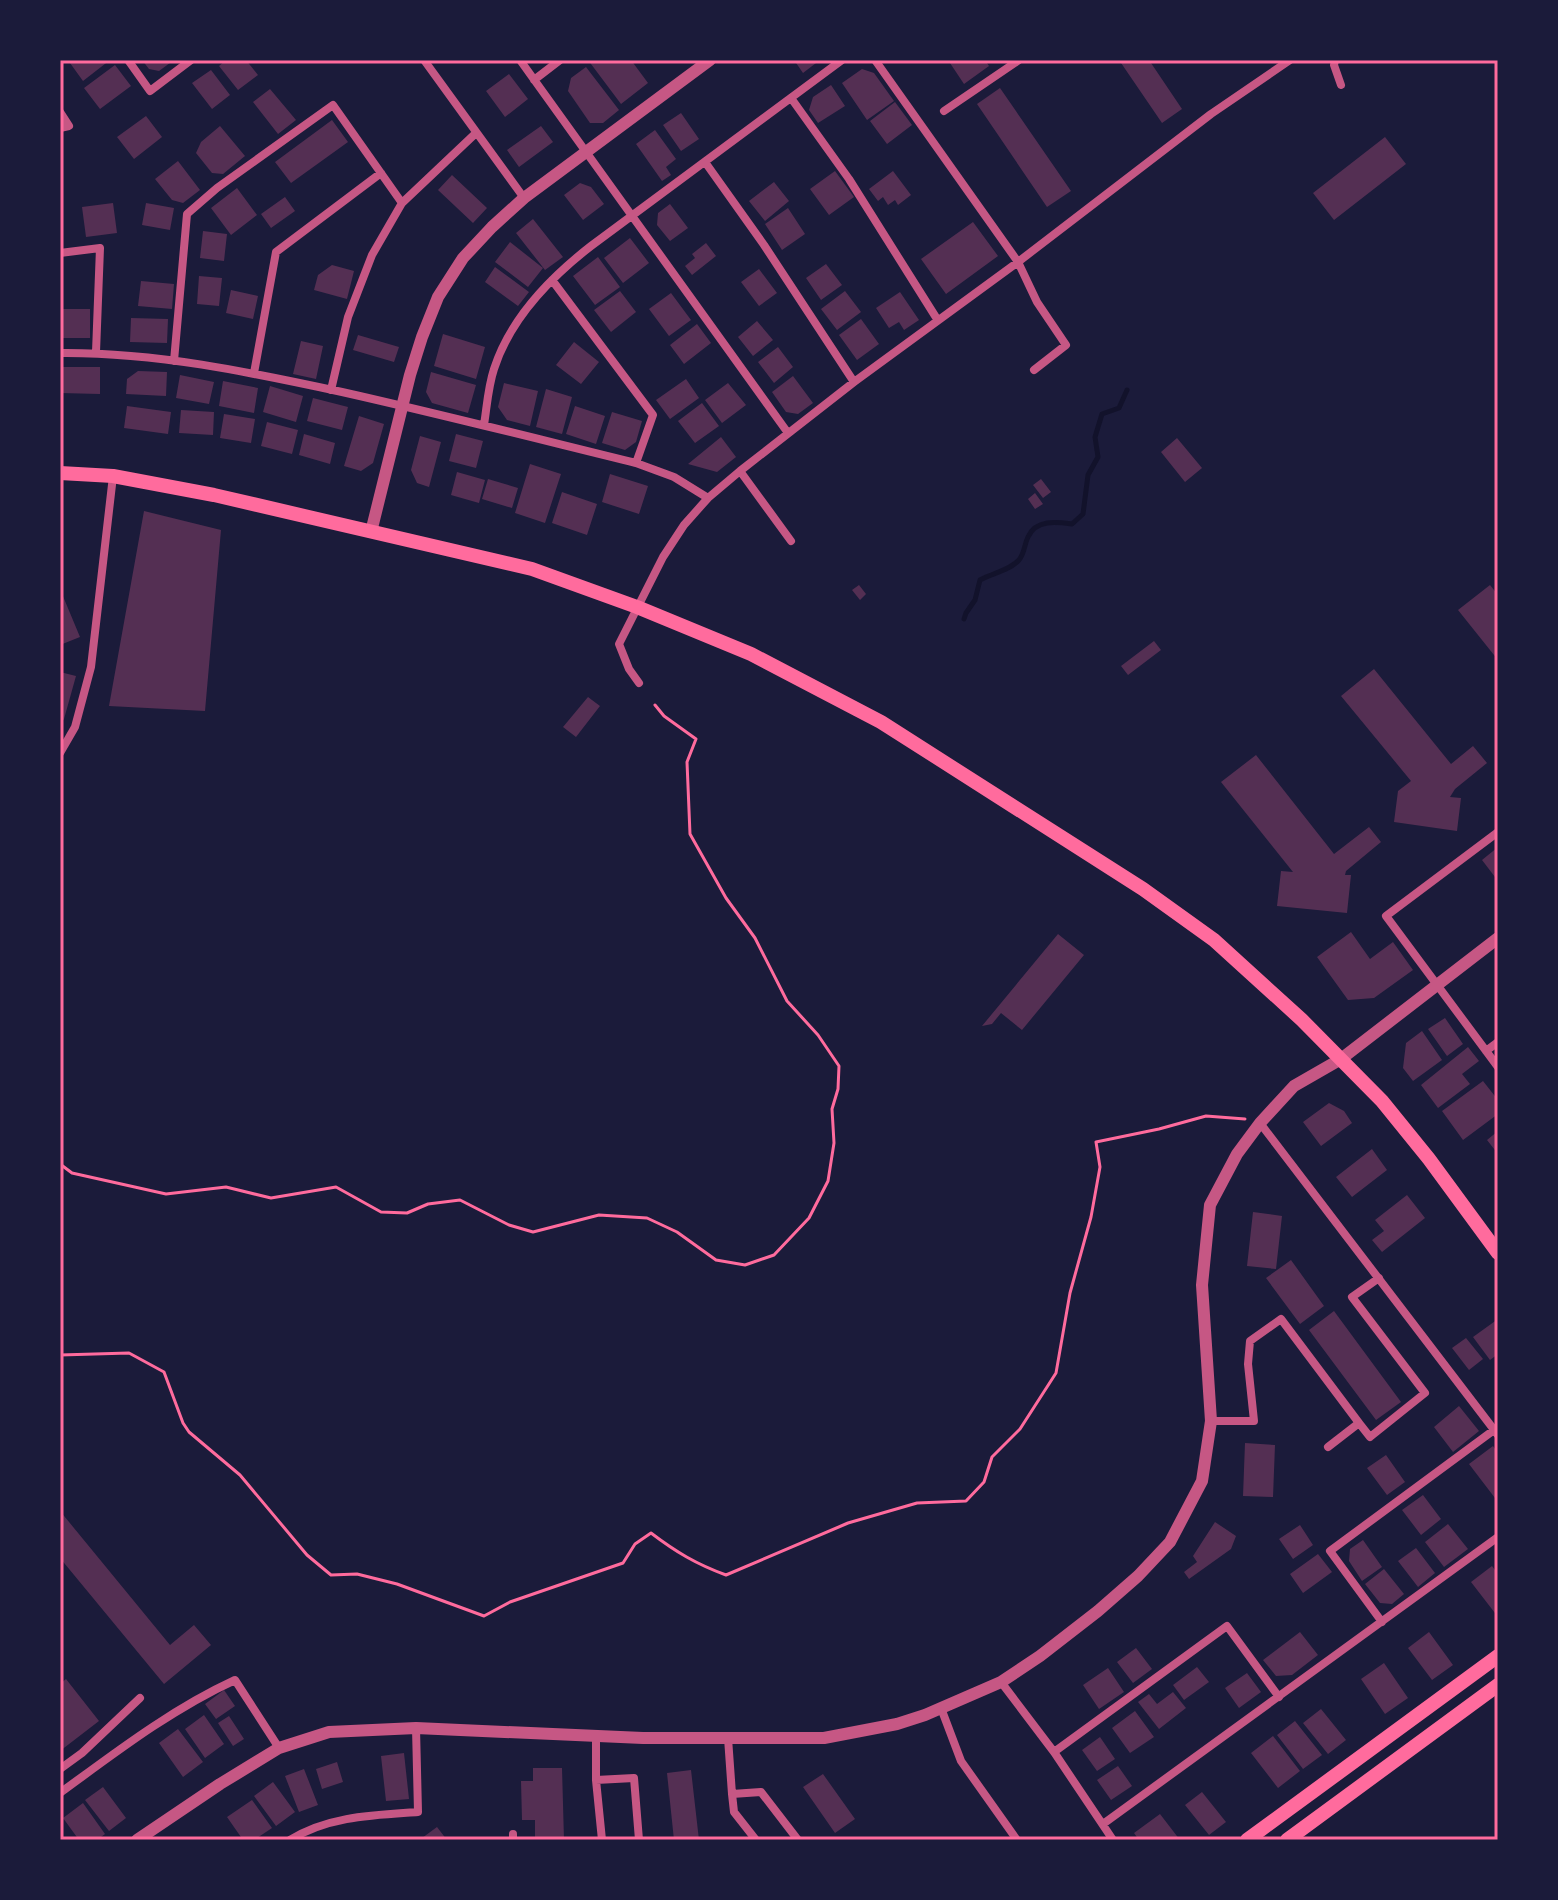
<svg xmlns="http://www.w3.org/2000/svg" width="1558" height="1900" font-family="'Alegreya Sans',sans-serif">
  <rect width="100%" height="100%" fill="#1b1b3a"/>
  <g fill="none" stroke-linecap="round" stroke-linejoin="round">
    <path stroke="#12122b" stroke-width="5" d="M 964,619 L 966,613 L 975,600 L 980,580 C 992,573 1009,571 1019,560 C 1025,552 1024,545 1028,537 C 1036,519 1057,522 1072,524 L 1083,514 L 1088,475 L 1098,457 L 1095,437 L 1102,414 L 1119,408 L 1127,390"/>
  </g>
  <path fill="#542f53" d="M 74,60 L 110,60 L 83,81 L 70,63 Z
    M 142,60 L 174,60 L 159,71 L 149,69 Z
    M 226,60 L 246,60 L 258,75 L 238,90 L 219,66 Z
    M 588,60 L 631,60 L 648,83 L 621,104 Z
    M 794,60 L 820,60 L 803,73 Z
    M 948,60 L 985,60 L 989,66 L 964,84 Z
    M 1119,60 L 1149,60 L 1182,109 L 1162,123 Z
    M 115,65 L 131,86 L 100,109 L 84,88 Z
    M 586,67 L 619,110 L 603,123 L 590,123 L 568,91 L 571,78 Z
    M 862,69 L 874,73 L 894,101 L 867,120 L 842,83 Z
    M 211,70 L 230,95 L 212,109 L 192,83 Z
    M 509,74 L 528,99 L 505,117 L 486,91 Z
    M 831,85 L 845,106 L 818,123 L 809,110 L 813,97 Z
    M 1000,88 L 1071,191 L 1047,207 L 977,104 Z
    M 270,89 L 296,120 L 278,134 L 253,102 Z
    M 895,102 L 912,125 L 887,144 L 870,121 Z
    M 681,113 L 699,139 L 681,151 L 663,125 Z
    M 146,116 L 162,137 L 134,159 L 117,137 Z
    M 332,120 L 348,142 L 291,183 L 275,162 Z
    M 220,126 L 245,156 L 223,174 L 212,173 L 196,153 L 201,142 Z
    M 541,126 L 553,142 L 519,167 L 507,150 Z
    M 655,130 L 676,159 L 666,167 L 671,175 L 662,181 L 636,144 Z
    M 1385,137 L 1406,164 L 1334,220 L 1313,193 Z
    M 178,161 L 200,190 L 183,203 L 172,200 L 155,179 Z
    M 835,171 L 854,197 L 829,215 L 810,189 Z
    M 893,171 L 911,195 L 898,205 L 895,200 L 888,205 L 883,197 L 878,201 L 869,189 Z
    M 452,175 L 487,208 L 473,223 L 438,190 Z
    M 774,182 L 789,201 L 765,221 L 749,201 Z
    M 580,183 L 591,187 L 604,204 L 583,220 L 564,195 Z
    M 237,188 L 257,215 L 231,235 L 211,208 Z
    M 285,197 L 295,211 L 271,228 L 261,214 Z
    M 113,203 L 117,233 L 86,237 L 82,207 Z
    M 146,203 L 174,208 L 170,230 L 142,225 Z
    M 670,204 L 688,228 L 670,241 L 657,225 L 658,213 Z
    M 788,208 L 805,234 L 782,250 L 765,224 Z
    M 533,219 L 563,257 L 545,270 L 516,233 Z
    M 973,222 L 998,256 L 946,294 L 921,259 Z
    M 203,231 L 227,234 L 224,261 L 200,258 Z
    M 630,238 L 649,263 L 623,283 L 604,258 Z
    M 510,242 L 543,268 L 528,287 L 495,262 Z
    M 706,243 L 716,256 L 692,275 L 685,266 L 695,258 L 692,254 Z
    M 598,257 L 620,287 L 595,305 L 573,276 Z
    M 826,264 L 842,285 L 821,300 L 806,278 Z
    M 332,265 L 354,271 L 347,299 L 314,290 L 318,275 Z
    M 495,267 L 529,292 L 518,306 L 485,282 Z
    M 759,269 L 777,293 L 759,306 L 741,282 Z
    M 199,276 L 222,278 L 219,306 L 197,304 Z
    M 141,281 L 174,284 L 172,309 L 138,306 Z
    M 231,290 L 258,296 L 253,319 L 226,313 Z
    M 620,291 L 636,312 L 611,332 L 594,310 Z
    M 845,291 L 861,312 L 837,330 L 821,309 Z
    M 900,292 L 919,320 L 904,330 L 899,322 L 889,328 L 876,308 Z
    M 671,293 L 691,320 L 669,336 L 649,309 Z
    M 60,309 L 90,309 L 90,338 L 60,338 Z
    M 131,318 L 168,319 L 167,343 L 130,342 Z
    M 861,319 L 879,344 L 857,360 L 839,335 Z
    M 757,321 L 773,340 L 753,356 L 738,337 Z
    M 697,324 L 711,343 L 684,364 L 670,345 Z
    M 443,334 L 485,347 L 476,379 L 434,366 Z
    M 358,335 L 399,347 L 394,362 L 353,350 Z
    M 301,341 L 323,346 L 316,379 L 293,374 Z
    M 574,342 L 599,362 L 581,384 L 556,365 Z
    M 778,347 L 793,367 L 774,383 L 758,362 Z
    M 60,367 L 100,367 L 100,394 L 60,393 Z
    M 138,371 L 167,372 L 166,396 L 126,394 L 127,379 Z
    M 431,372 L 476,385 L 468,413 L 432,403 L 426,392 Z
    M 180,375 L 214,382 L 209,404 L 176,398 Z
    M 793,376 L 813,403 L 798,414 L 786,412 L 772,392 Z
    M 686,379 L 699,398 L 670,419 L 656,400 Z
    M 223,381 L 258,388 L 254,413 L 219,406 Z
    M 504,383 L 538,391 L 530,426 L 507,420 L 498,407 Z
    M 728,383 L 746,405 L 722,423 L 705,400 Z
    M 270,386 L 303,396 L 296,422 L 263,412 Z
    M 546,389 L 572,397 L 562,434 L 536,427 Z
    M 313,398 L 348,407 L 342,430 L 307,421 Z
    M 702,403 L 719,426 L 695,443 L 678,421 Z
    M 127,406 L 171,412 L 168,434 L 124,428 Z
    M 575,406 L 605,416 L 596,444 L 566,434 Z
    M 181,410 L 214,412 L 213,435 L 179,433 Z
    M 612,412 L 642,421 L 636,442 L 625,450 L 602,443 Z
    M 224,414 L 255,419 L 251,443 L 220,438 Z
    M 359,416 L 384,424 L 373,463 L 361,471 L 344,466 Z
    M 267,422 L 298,430 L 292,454 L 261,446 Z
    M 304,434 L 335,443 L 330,464 L 299,455 Z
    M 456,434 L 483,441 L 476,468 L 449,461 Z
    M 420,436 L 441,442 L 429,487 L 417,483 L 411,470 Z
    M 721,437 L 736,457 L 717,472 L 688,464 Z
    M 1177,438 L 1202,468 L 1185,482 L 1161,452 Z
    M 530,464 L 561,474 L 545,523 L 515,513 Z
    M 457,472 L 485,480 L 479,503 L 451,495 Z
    M 610,474 L 648,486 L 639,514 L 602,502 Z
    M 488,479 L 518,488 L 512,508 L 482,499 Z
    M 1041,479 L 1051,492 L 1043,498 L 1033,485 Z
    M 562,492 L 597,504 L 587,535 L 552,523 Z
    M 1035,493 L 1043,504 L 1035,509 L 1028,499 Z
    M 144,511 L 221,530 L 205,711 L 109,706 Z
    M 859,585 L 866,594 L 860,600 L 852,590 Z
    M 1490,585 L 1498,595 L 1498,660 L 1458,610 Z
    M 60,589 L 80,637 L 60,645 Z
    M 1154,641 L 1161,650 L 1128,675 L 1121,666 Z
    M 1374,669 L 1451,764 L 1473,746 L 1487,763 L 1455,789 L 1450,797 L 1461,798 L 1457,831 L 1394,822 L 1398,791 L 1411,781 L 1341,696 Z
    M 60,672 L 76,676 L 64,719 L 60,725 Z
    M 588,697 L 600,706 L 576,737 L 563,727 Z
    M 1256,755 L 1334,854 L 1369,827 L 1381,842 L 1346,871 L 1345,875 L 1351,875 L 1347,913 L 1277,906 L 1281,871 L 1293,872 L 1221,782 Z
    M 1498,847 L 1498,881 L 1482,860 Z
    M 1351,932 L 1370,959 L 1393,942 L 1413,970 L 1374,998 L 1348,1000 L 1317,957 Z
    M 1058,934 L 1084,955 L 1022,1030 L 1001,1013 L 992,1024 L 982,1026 Z
    M 1445,1018 L 1463,1044 L 1447,1056 L 1428,1029 Z
    M 1422,1031 L 1442,1060 L 1413,1081 L 1403,1068 L 1406,1043 Z
    M 1468,1047 L 1479,1061 L 1462,1074 L 1470,1084 L 1438,1108 L 1421,1085 Z
    M 1483,1081 L 1498,1100 L 1498,1114 L 1463,1140 L 1442,1111 Z
    M 1329,1103 L 1344,1111 L 1352,1123 L 1321,1146 L 1303,1122 Z
    M 1498,1131 L 1498,1154 L 1487,1140 Z
    M 1372,1149 L 1387,1170 L 1352,1197 L 1336,1177 Z
    M 1407,1195 L 1425,1218 L 1382,1252 L 1372,1240 L 1384,1231 L 1375,1220 Z
    M 1253,1212 L 1282,1216 L 1276,1269 L 1247,1266 Z
    M 1291,1260 L 1324,1306 L 1300,1324 L 1266,1278 Z
    M 1334,1311 L 1401,1402 L 1376,1420 L 1309,1330 Z
    M 1498,1319 L 1498,1354 L 1490,1360 L 1473,1337 Z
    M 1466,1338 L 1483,1359 L 1469,1370 L 1452,1348 Z
    M 1459,1406 L 1479,1431 L 1453,1452 L 1434,1427 Z
    M 1245,1443 L 1275,1445 L 1273,1497 L 1243,1496 Z
    M 1493,1446 L 1498,1453 L 1498,1502 L 1469,1464 Z
    M 1386,1455 L 1405,1482 L 1387,1495 L 1367,1468 Z
    M 1423,1495 L 1441,1519 L 1421,1535 L 1402,1510 Z
    M 60,1511 L 170,1645 L 194,1625 L 211,1645 L 164,1684 L 60,1558 Z
    M 1215,1522 L 1236,1536 L 1231,1549 L 1189,1579 L 1184,1572 L 1197,1562 L 1193,1556 Z
    M 1448,1524 L 1468,1549 L 1444,1567 L 1425,1542 Z
    M 1300,1525 L 1313,1545 L 1293,1559 L 1279,1539 Z
    M 1363,1540 L 1382,1567 L 1362,1581 L 1349,1561 L 1350,1549 Z
    M 1416,1548 L 1435,1573 L 1418,1587 L 1398,1561 Z
    M 1318,1554 L 1332,1572 L 1303,1593 L 1290,1574 Z
    M 1492,1566 L 1498,1574 L 1498,1617 L 1471,1582 Z
    M 1384,1569 L 1404,1594 L 1392,1604 L 1380,1603 L 1365,1584 Z
    M 1300,1632 L 1318,1655 L 1292,1675 L 1276,1676 L 1263,1660 Z
    M 1429,1632 L 1453,1665 L 1432,1680 L 1408,1648 Z
    M 1136,1648 L 1152,1669 L 1133,1683 L 1117,1662 Z
    M 1384,1663 L 1408,1698 L 1385,1714 L 1361,1679 Z
    M 1197,1667 L 1209,1682 L 1184,1700 L 1173,1685 Z
    M 1108,1668 L 1124,1692 L 1099,1709 L 1083,1685 Z
    M 1247,1673 L 1261,1692 L 1239,1708 L 1225,1688 Z
    M 66,1679 L 99,1721 L 60,1751 L 60,1684 Z
    M 224,1690 L 235,1706 L 216,1719 L 205,1704 Z
    M 1173,1692 L 1186,1708 L 1159,1729 L 1138,1702 L 1149,1694 L 1157,1704 Z
    M 1321,1709 L 1346,1740 L 1328,1754 L 1303,1723 Z
    M 1135,1711 L 1154,1737 L 1130,1753 L 1112,1728 Z
    M 204,1715 L 224,1744 L 205,1758 L 185,1729 Z
    M 229,1716 L 244,1739 L 233,1746 L 218,1723 Z
    M 1295,1721 L 1322,1755 L 1303,1769 L 1277,1735 Z
    M 178,1729 L 203,1762 L 183,1777 L 159,1743 Z
    M 1273,1736 L 1300,1771 L 1278,1788 L 1251,1753 Z
    M 1100,1737 L 1115,1759 L 1097,1771 L 1082,1750 Z
    M 404,1753 L 409,1799 L 386,1801 L 381,1756 Z
    M 337,1762 L 343,1782 L 322,1789 L 316,1769 Z
    M 1118,1766 L 1132,1786 L 1111,1800 L 1097,1780 Z
    M 533,1768 L 562,1768 L 564,1840 L 535,1840 L 535,1820 L 522,1820 L 521,1781 L 533,1781 Z
    M 304,1769 L 318,1805 L 299,1812 L 285,1776 Z
    M 691,1770 L 699,1840 L 674,1840 L 667,1773 Z
    M 823,1774 L 855,1819 L 835,1833 L 803,1787 Z
    M 273,1782 L 295,1812 L 276,1826 L 254,1796 Z
    M 103,1787 L 126,1818 L 109,1831 L 85,1800 Z
    M 1202,1792 L 1226,1822 L 1209,1835 L 1185,1805 Z
    M 252,1800 L 272,1828 L 254,1840 L 243,1840 L 227,1817 Z
    M 83,1803 L 105,1834 L 97,1840 L 79,1840 L 63,1818 Z
    M 1160,1814 L 1180,1840 L 1139,1840 L 1134,1833 Z
    M 437,1827 L 447,1840 L 423,1840 L 422,1838 Z"/>
  <g fill="none" stroke-linecap="round" stroke-linejoin="round">
    <path stroke="#ff6b9d" stroke-width="3" d="M 60,1164 L 72,1173 L 166,1194 L 226,1187 L 271,1198 L 336,1187 L 381,1212 L 407,1213 L 428,1204 L 460,1200 L 509,1225 L 533,1232 L 599,1215 L 647,1218 L 677,1232 L 716,1260 L 745,1265 L 774,1255 L 809,1218 L 828,1181 L 834,1143 L 832,1109 L 838,1089 L 839,1066 L 818,1035 L 787,1001 L 755,938 L 726,898 L 690,834 L 687,762 L 696,739 L 664,716 L 655,705
      M 60,1355 L 129,1353 L 164,1372 L 183,1423 L 189,1432 L 240,1475 L 307,1555 L 331,1575 L 357,1574 L 397,1584 L 484,1616 L 510,1602 L 623,1563 L 635,1544 L 651,1533 C 676,1552 696,1564 726,1575 L 848,1523 L 917,1503 L 966,1501 L 984,1482 L 992,1457 L 1020,1429 L 1056,1373 L 1070,1293 L 1091,1217 L 1100,1167 L 1096,1142 L 1159,1129 L 1206,1116 L 1245,1119"/>
    <path stroke="#c65784" stroke-width="8" d="M 128,60 L 150,91 L 191,60
      M 424,60 L 524,198
      M 520,60 L 788,433
      M 875,60 L 1018,262 L 1037,302 L 1066,345 L 1034,370
      M 1335,60 L 1334,65 L 1341,85
      M 534,80 L 560,60
      M 791,98 L 849,179 L 937,319
      M 944,111 L 1019,60
      M 60,112 L 69,126 L 60,128
      M 705,162 L 764,245 L 854,382
      M 60,253 L 100,248 L 96,352
      M 552,280 L 653,415 L 636,463
      M 60,353 C 155,352 249,372 342,392 C 440,414 538,439 636,463 L 674,477 L 708,498
      M 174,361 L 187,214 L 217,188 L 333,105 L 402,203
      M 254,373 L 276,252 L 381,173
      M 331,390 L 348,317 L 372,255 L 402,203 L 476,133
      M 484,425 C 487,406 488,387 494,369 C 510,319 551,277 591,246 L 842,60
      M 740,471 L 791,541
      M 639,683 L 629,669 L 619,644 L 663,557 L 684,525 L 708,498 L 740,471 L 854,382 L 1018,262 L 1211,114 L 1290,60
      M 60,753 L 75,727 L 91,667 L 113,476
      M 1498,832 L 1386,916 L 1498,1067
      M 1486,1051 L 1498,1042
      M 1260,1123 L 1498,1435
      M 1211,1421 L 1254,1421 L 1248,1364 L 1250,1341 L 1281,1319 L 1359,1423 L 1328,1447
      M 1359,1423 L 1370,1437 L 1425,1393 L 1352,1297 L 1379,1278
      M 1382,1622 L 1330,1551 L 1494,1430
      M 1001,1682 L 1054,1752 L 1113,1840
      M 941,1708 L 961,1761 L 1017,1840
      M 596,1737 L 596,1780 L 602,1840
      M 728,1738 L 732,1794 L 761,1792 L 798,1840
      M 1054,1752 L 1227,1626 L 1279,1697
      M 60,1769 L 82,1753 L 140,1698
      M 596,1780 L 634,1778 L 639,1840
      M 60,1793 C 116,1752 172,1709 235,1680 L 279,1748
      M 732,1794 L 734,1812 L 756,1840
      M 1103,1824 L 1498,1537
      M 513,1834 L 513,1840
      M 290,1840 C 328,1816 375,1815 418,1812 L 416,1728"/>
    <path stroke="#c65784" stroke-width="12" d="M 371,532 L 410,375 L 422,337 L 438,297 L 463,258 L 492,227 L 524,198 L 710,60
      M 137,1840 L 220,1784 L 279,1748 L 329,1732 L 416,1728 L 643,1738 L 824,1738 L 897,1724 L 925,1715 L 1001,1682 L 1040,1656 L 1098,1611 L 1138,1576 L 1170,1542 L 1202,1481 L 1211,1421 L 1202,1285 L 1210,1205 L 1237,1154 L 1260,1123 L 1294,1086 L 1341,1059 L 1498,938"/>
    <path stroke="#ff6b9d" stroke-width="14" d="M 60,473 L 113,476 L 214,495 L 532,569 L 637,607 L 751,654 L 881,722 L 1143,889 L 1214,940 L 1302,1020 L 1382,1101 L 1429,1159 L 1498,1253
      M 1247,1840 L 1498,1656
      M 1287,1840 L 1498,1685"/>
  </g>
  <rect width="1558" height="1900" fill="none" stroke="#1b1b3a" stroke-width="124"/>
  <rect x="62" y="62" width="1434" height="1776" fill="none" stroke="#ff6b9d" stroke-width="3"/>
</svg>
